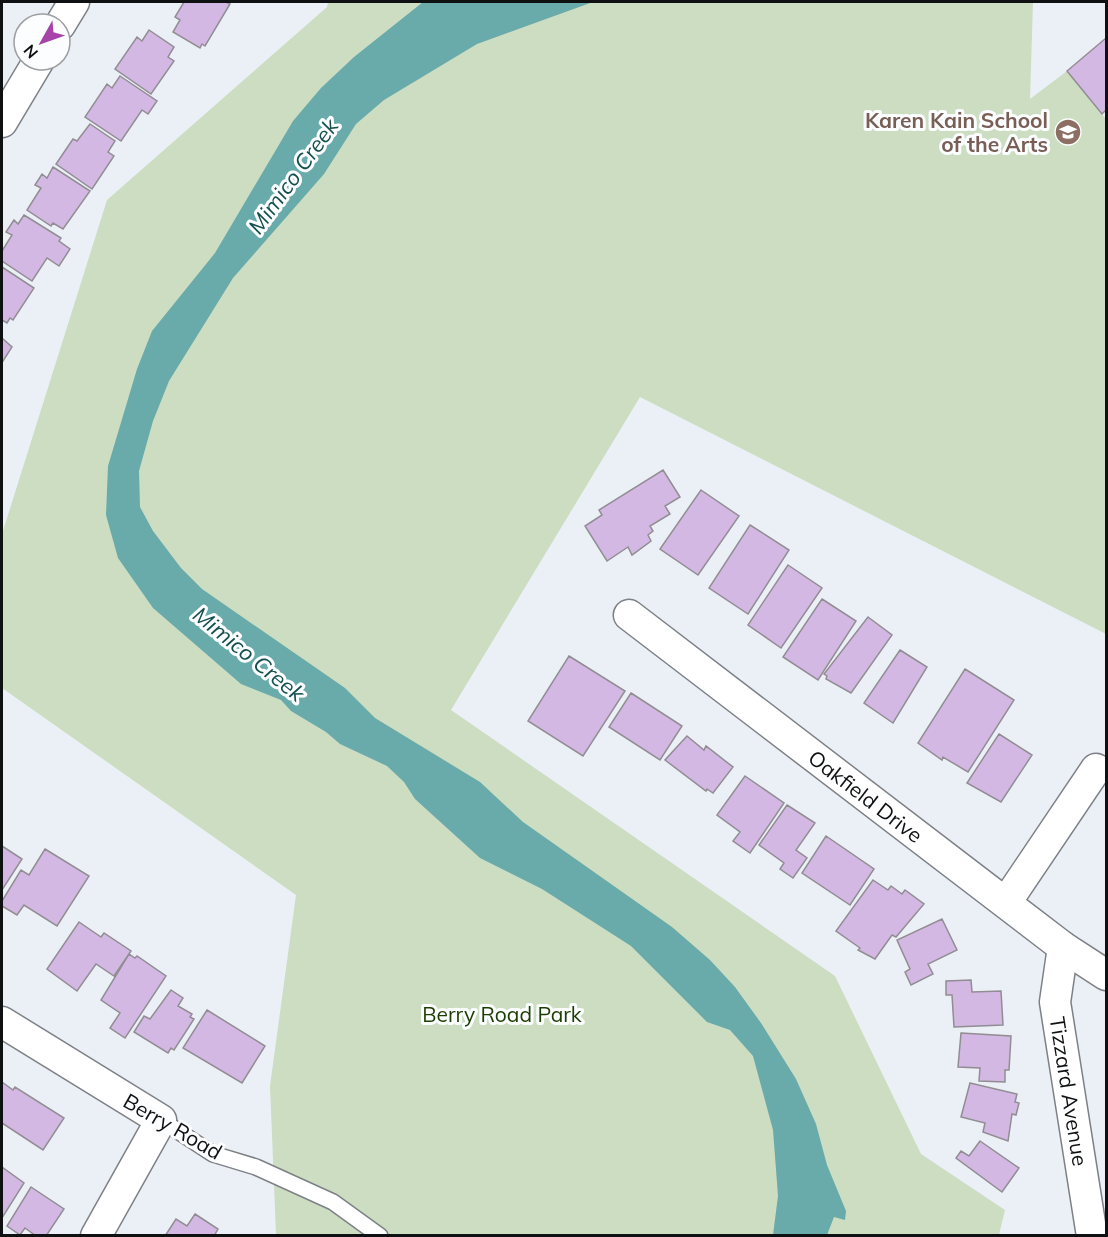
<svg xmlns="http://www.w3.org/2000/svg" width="1108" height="1237" font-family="Mulish,sans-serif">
  <rect width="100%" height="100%" fill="#ebf0f6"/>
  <path fill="#ccddc2" d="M 328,2 L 1033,2 L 1030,99 L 1067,71 L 1106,119 L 1106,634 L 640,397 L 451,710 L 835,976 L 921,1154 L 1005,1210 L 999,1235 L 276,1234 L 270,1086 L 296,895 L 2,688 L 2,534 L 107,200 L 327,7 Z"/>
  <path fill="#69aaab" d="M 423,2 L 593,2 L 477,44 L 384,100 L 356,124 L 324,174 L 233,278 L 169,381 L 153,421 L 139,471 L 140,507 L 153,531 L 181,568 L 202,589 L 345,688 L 375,718 L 480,782 L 523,822 L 672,927 L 710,960 L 735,987 L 761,1023 L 796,1079 L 816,1124 L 827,1165 L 846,1211 L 845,1220 L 834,1217 L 827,1235 L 773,1235 L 778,1196 L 773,1130 L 753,1056 L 730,1030 L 707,1022 L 631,946 L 542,889 L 480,858 L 415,799 L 404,782 L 387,766 L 340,744 L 326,732 L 291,711 L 281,700 L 241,684 L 153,608 L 118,558 L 106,515 L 108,466 L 137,369 L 152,331 L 215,253 L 293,121 L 321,88 L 354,57 Z"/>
  <path fill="#d3b8e3" stroke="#918d93" stroke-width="1.5" d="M 184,2 L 226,2 L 230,4 L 205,46 L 202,44 L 200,48 L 173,32 L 180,20 L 175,17 Z
    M 149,30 L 174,47 L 168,57 L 174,61 L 151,94 L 115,69 L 137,37 L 142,41 Z
    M 1106,38 L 1106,110 L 1102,114 L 1067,71 Z
    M 120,76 L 157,101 L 148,114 L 142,110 L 121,141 L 85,117 L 107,84 L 112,88 Z
    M 90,124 L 115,141 L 108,152 L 114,156 L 92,189 L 56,164 L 73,139 L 77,141 Z
    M 53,167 L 90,191 L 63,229 L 53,223 L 51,226 L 27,210 L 41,188 L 35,185 L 42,174 L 47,178 Z
    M 24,215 L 61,238 L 59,241 L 70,249 L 59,266 L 47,258 L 32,281 L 2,261 L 2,251 L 12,235 L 6,232 L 14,220 L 18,224 Z
    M 2,267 L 34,288 L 13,320 L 10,318 L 7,323 L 2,320 Z
    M 2,338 L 12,347 L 3,361 L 2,360 Z
    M 663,470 L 680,497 L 665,506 L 670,514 L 650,526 L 653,531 L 648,535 L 651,541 L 632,555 L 628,547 L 607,561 L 585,526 L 602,515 L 599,510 Z
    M 701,490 L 739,516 L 698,575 L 660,549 Z
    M 750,525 L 789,550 L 748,614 L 709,588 Z
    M 788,565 L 822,588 L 781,648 L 748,625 Z
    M 822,599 L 856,621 L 818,680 L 783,657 Z
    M 868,617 L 892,635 L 851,693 L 826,679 L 827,676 L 824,674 Z
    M 900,650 L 927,667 L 893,723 L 864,703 Z
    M 569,656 L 625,691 L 583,756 L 528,721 Z
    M 965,669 L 1014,700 L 968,772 L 943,757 L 942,760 L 918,743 Z
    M 631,693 L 682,726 L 660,760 L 609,727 Z
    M 999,734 L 1032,755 L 1001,802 L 967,783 Z
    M 687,736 L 704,750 L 706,746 L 733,767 L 713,793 L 707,789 L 706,791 L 665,760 Z
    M 745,776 L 784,803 L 750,853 L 733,841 L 740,832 L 717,815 Z
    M 787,805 L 815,823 L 796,850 L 807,858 L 793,878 L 780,869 L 784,863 L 759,845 Z
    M 826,836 L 874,869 L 850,905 L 802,873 Z
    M 2,846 L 22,859 L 2,890 Z
    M 45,849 L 89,876 L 57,926 L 24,905 L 17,915 L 2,906 L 2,901 L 21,870 L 29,875 Z
    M 873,880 L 888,890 L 891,886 L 902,894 L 905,890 L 924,904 L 896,937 L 892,935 L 875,959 L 858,950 L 860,948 L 836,931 Z
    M 942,919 L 957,950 L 928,964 L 933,974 L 911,985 L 905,972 L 910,969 L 897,940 Z
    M 79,922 L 101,937 L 104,933 L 131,951 L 114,976 L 96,964 L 77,991 L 47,969 Z
    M 129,954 L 135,958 L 137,956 L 166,976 L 125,1038 L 110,1028 L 120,1013 L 101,1000 Z
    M 971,980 L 972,992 L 1001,991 L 1003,1025 L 954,1027 L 952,995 L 946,995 L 946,981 Z
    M 171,990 L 183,998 L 178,1006 L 192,1014 L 190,1017 L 194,1019 L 174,1050 L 171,1048 L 168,1053 L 134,1032 L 144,1016 L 150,1019 Z
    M 207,1010 L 265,1046 L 242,1083 L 183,1048 Z
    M 961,1033 L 1011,1036 L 1009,1070 L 1005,1070 L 1005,1082 L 979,1081 L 980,1068 L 958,1067 Z
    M 2,1082 L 13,1090 L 15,1087 L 64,1118 L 43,1150 L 2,1123 Z
    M 970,1083 L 1017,1094 L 1015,1102 L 1019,1103 L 1016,1115 L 1012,1114 L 1008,1141 L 983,1132 L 985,1123 L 961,1117 Z
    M 980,1141 L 1019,1168 L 1002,1192 L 956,1158 L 961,1151 L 969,1156 Z
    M 2,1167 L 24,1183 L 2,1218 Z
    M 31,1187 L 64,1209 L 46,1236 L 36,1236 L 25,1228 L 20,1235 L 7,1226 Z
    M 195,1214 L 218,1229 L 214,1236 L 165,1236 L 176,1219 L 187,1226 Z"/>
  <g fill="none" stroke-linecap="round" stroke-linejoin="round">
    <defs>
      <path id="lane" d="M 161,1120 L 213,1154 L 256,1167 L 333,1202 L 380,1236"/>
      <g id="street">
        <path d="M 60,25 L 74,2"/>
        <path d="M 2,122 L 39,60"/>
        <path id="s1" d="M 629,615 L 1063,947 L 1106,975"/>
        <path d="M 1007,901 L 1096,769"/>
        <path id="s2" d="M 1063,947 L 1055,1002 L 1092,1236"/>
        <path d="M 2,1022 L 161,1120 L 96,1236"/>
      </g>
    </defs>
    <use href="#lane" stroke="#7d8186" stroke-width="18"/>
    <use href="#street" stroke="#7d8186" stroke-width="33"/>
    <use href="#lane" stroke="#fff" stroke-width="15"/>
    <use href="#street" stroke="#fff" stroke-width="30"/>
  </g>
  <defs>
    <symbol id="school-disc" viewBox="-11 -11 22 22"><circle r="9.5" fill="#8d6e63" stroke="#fbfdff"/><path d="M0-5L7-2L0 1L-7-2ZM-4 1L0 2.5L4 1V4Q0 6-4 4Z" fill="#fff"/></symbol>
  </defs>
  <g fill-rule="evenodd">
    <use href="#school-disc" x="1053" y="117" width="30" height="30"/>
  </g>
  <g text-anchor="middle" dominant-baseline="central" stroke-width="6" stroke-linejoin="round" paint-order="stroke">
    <g font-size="21" font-weight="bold" fill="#785e54" stroke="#fbfdff" text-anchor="end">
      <text x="1048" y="120">Karen Kain School<tspan x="1048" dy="24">of the Arts</tspan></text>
    </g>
    <g font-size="21" fill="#0e1012" stroke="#fbfdff">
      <text stroke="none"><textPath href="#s1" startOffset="298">Oakfield Drive</textPath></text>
      <text stroke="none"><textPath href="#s2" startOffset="146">Tizzard Avenue</textPath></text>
      <text transform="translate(173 1126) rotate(30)">Berry Road</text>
    </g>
    <g font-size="21" fill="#1c3d00" stroke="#fbfdff">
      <text x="502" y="1014">Berry Road Park</text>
    </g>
    <g font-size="22" font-style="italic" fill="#144e4f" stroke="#fbfdff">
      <text transform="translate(293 176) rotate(-54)">Mimico Creek</text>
      <text transform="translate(249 654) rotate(39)">Mimico Creek</text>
    </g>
  </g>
  <rect width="1108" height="1237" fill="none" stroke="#0e1012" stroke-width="6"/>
  <g transform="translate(42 42) rotate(230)"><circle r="28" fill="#fbfdff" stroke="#9c9ea0" stroke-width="1.5"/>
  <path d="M0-4.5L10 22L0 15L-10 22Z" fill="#a644aa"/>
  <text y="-9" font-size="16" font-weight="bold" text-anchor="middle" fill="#0e1012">N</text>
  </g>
</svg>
